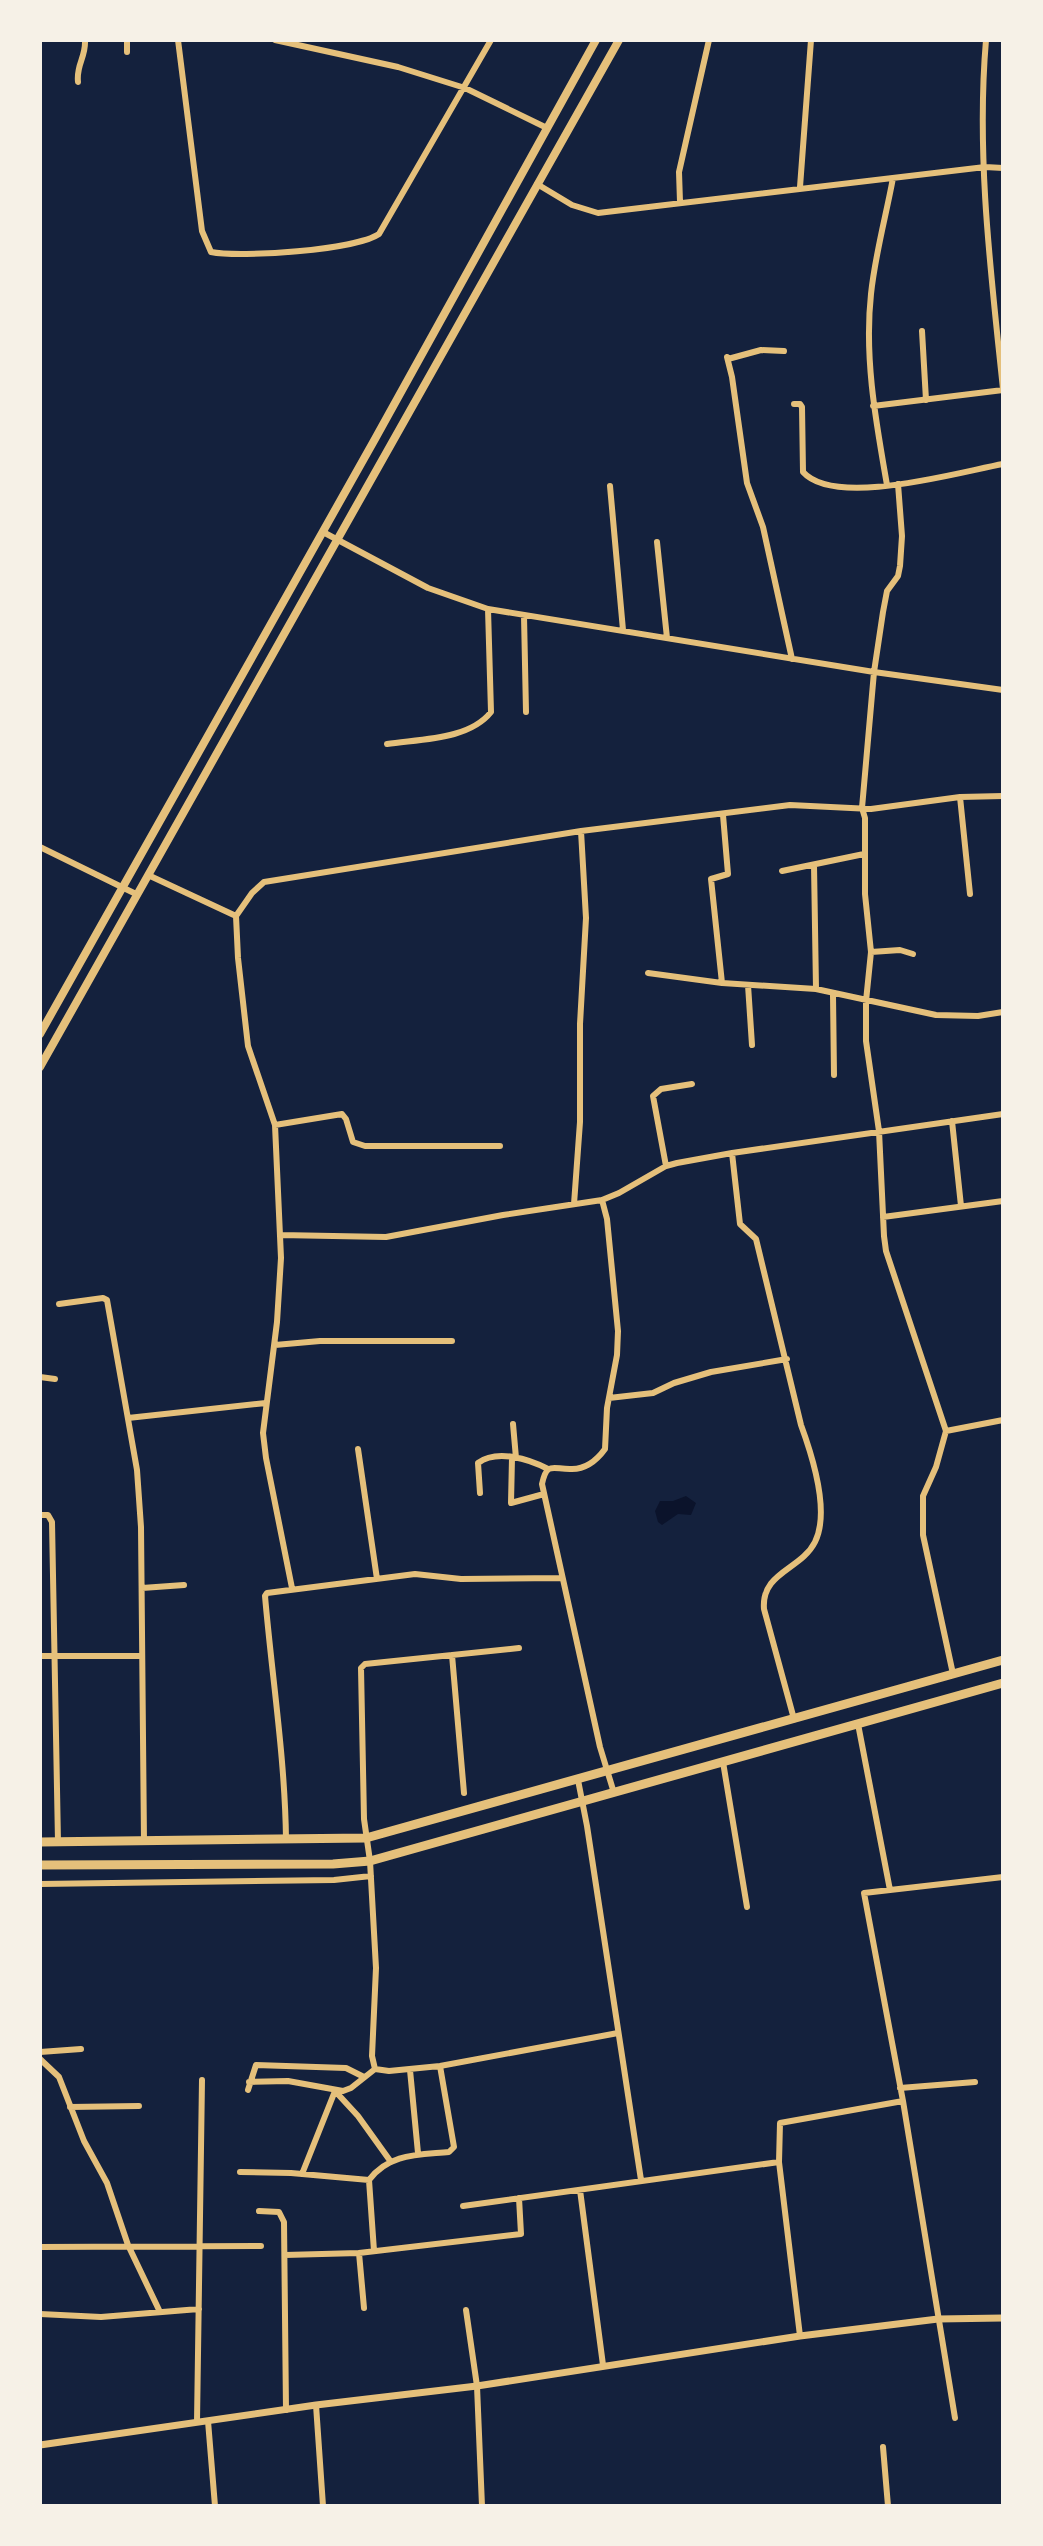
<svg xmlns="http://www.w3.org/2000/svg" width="1043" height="2546" font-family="'Playfair Display',serif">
  <rect width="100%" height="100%" fill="#14213d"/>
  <path fill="#0b132b" d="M 686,1496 L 696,1503 L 691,1515 L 678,1514 L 662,1525 L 658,1522 L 655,1511 L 660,1501 L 673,1501 Z"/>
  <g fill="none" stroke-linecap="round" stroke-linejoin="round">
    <path stroke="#e5c07b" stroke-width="6" d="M 178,40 L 202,231 L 211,252 C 240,258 356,250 379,234 L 491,40
      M 275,40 L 398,67 L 465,88 L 547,128
      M 986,40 C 976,156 991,274 1003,389
      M 127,52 L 127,40
      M 78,82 C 76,64 86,58 85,40
      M 537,184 L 572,205 L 598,213 L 985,167 L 1003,168
      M 800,187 L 811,40
      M 680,202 L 679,172 L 709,40
      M 922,331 L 926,400
      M 727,357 L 732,377 L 747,483 L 763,527 L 792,659
      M 728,359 L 761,350 L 784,351
      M 794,404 L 800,404 L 802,407 L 803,472 C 835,508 959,472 1003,464
      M 873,406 L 1003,390
      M 898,484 L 902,536 L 900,566 L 898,576 L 887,591 L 883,612 L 874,672 L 862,808 L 865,818 L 865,894 L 871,952 L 866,1001 L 866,1041 L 879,1131 L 884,1236 L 886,1251 L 946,1431 L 936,1467 L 923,1496 L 923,1535 L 953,1674
      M 887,485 C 876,422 864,358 871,294 C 875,255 886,216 893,178
      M 610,486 L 623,630
      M 323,532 L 428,588 L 488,609 L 874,672 L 1003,690
      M 657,542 L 667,638
      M 524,616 L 526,712
      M 387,744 C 420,739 469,740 491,712 L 488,609
      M 960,797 L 970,894
      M 40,847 L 136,894
      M 814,865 L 816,989
      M 782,871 L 864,854
      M 148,875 L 236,916
      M 871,952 L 900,950 L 913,954
      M 648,973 L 722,983 L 816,989 L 936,1015 L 978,1016 L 1003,1012
      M 722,983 L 711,879 L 728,874 L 723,815
      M 748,985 L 752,1045
      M 833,995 L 834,1075
      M 952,1121 L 961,1206
      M 275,1125 L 342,1114 L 346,1119 L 353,1142 L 365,1146 L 500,1146
      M 732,1153 L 740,1224 L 756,1239 L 801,1425 C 812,1455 830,1512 815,1542 C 801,1570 761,1572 764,1609 L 794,1719
      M 666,1166 L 653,1096 L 661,1089 L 692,1084
      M 602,1200 L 607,1219 L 618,1331 L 617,1355 L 607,1408 L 605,1449 C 597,1460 586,1469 572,1469 C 554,1470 547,1460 542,1484 L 600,1747 L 614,1793
      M 574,1204 L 580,1122 L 580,1024 L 586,918 L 581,831
      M 883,1217 L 1003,1201
      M 280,1235 L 386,1237 L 503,1215 L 602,1200 L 619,1193 L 666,1166 L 677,1163 L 732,1153 L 1003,1114
      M 59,1304 L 103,1298 L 107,1300 L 137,1470 L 141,1527 L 144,1842
      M 275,1345 L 320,1341 L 452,1341
      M 40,1377 L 55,1379
      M 609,1398 L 653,1393 L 674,1383 L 711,1372 L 787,1359
      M 128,1418 L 266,1403
      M 513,1424 L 516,1458
      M 946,1431 L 1003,1420
      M 358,1449 L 377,1579
      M 512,1458 L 511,1503 L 544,1494
      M 480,1493 L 478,1463 C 497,1449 529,1459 548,1469
      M 40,1515 L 48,1515 L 52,1522 L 58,1842
      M 142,1588 L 184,1585
      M 292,1588 L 266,1458 L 263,1433 L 277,1322 L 281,1258 L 275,1125 L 248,1046 L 238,958 L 236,916 L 252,893 L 264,882 L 581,831 L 790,805 L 871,809 L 960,797 L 1003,796
      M 452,1655 L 464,1793
      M 40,1656 L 141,1656
      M 858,1724 L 890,1890
      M 723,1762 L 747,1907
      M 578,1780 L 587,1826 L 641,2180
      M 286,1839 C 285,1758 272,1677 265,1596 L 267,1593 L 415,1574 L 461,1579 L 561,1578
      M 40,1884 L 334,1880 L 371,1876
      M 40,2052 L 81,2049
      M 40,2059 L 59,2077 L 84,2141 L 107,2183 L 128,2245 L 160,2312
      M 375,2069 L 372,2056 L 376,1968 L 370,1861 L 364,1819 L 361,1668 L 365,1664 L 519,1648
      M 410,2070 L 418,2153
      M 249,2082 L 288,2081 L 343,2091 L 351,2088 L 375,2069 L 389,2071 L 440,2066 L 618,2033
      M 900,2088 L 975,2082
      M 248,2090 L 256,2065 L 346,2068 L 364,2077
      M 70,2107 L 139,2106
      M 240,2172 L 291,2173 L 369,2180
      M 302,2174 L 335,2091 L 358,2116 L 391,2162
      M 580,2190 L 603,2365
      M 463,2206 L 779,2162
      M 259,2211 L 279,2212 L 284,2222 L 286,2410
      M 40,2247 L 261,2246
      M 374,2251 L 369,2180 C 389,2153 419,2155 449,2152 L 454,2147 L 440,2066
      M 359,2253 L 521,2234 L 519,2198
      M 285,2255 L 359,2253 L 364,2308
      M 466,2310 L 477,2386 L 482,2506
      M 40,2314 L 101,2317 L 199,2309
      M 800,2336 L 779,2162 L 780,2123 L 903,2101
      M 316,2405 L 323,2506
      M 955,2418 L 903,2101 L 864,1893 L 1003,1877
      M 208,2421 L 215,2506
      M 197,2422 L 202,2080
      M 883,2447 L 888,2506"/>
    <path stroke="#e5c07b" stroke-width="7" d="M 40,2445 L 316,2405 L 477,2386 L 800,2336 L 938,2319 L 1003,2318"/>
    <path stroke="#e5c07b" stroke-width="8" d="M 40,1034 L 375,439 L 596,40
      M 40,1067 L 619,40"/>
    <path stroke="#e5c07b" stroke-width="9" d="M 40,1842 L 366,1838 L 1003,1660
      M 40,1865 L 333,1864 L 370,1861 L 1003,1683"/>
  </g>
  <rect width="1043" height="2546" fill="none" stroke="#f6f1e7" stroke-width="84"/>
</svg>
